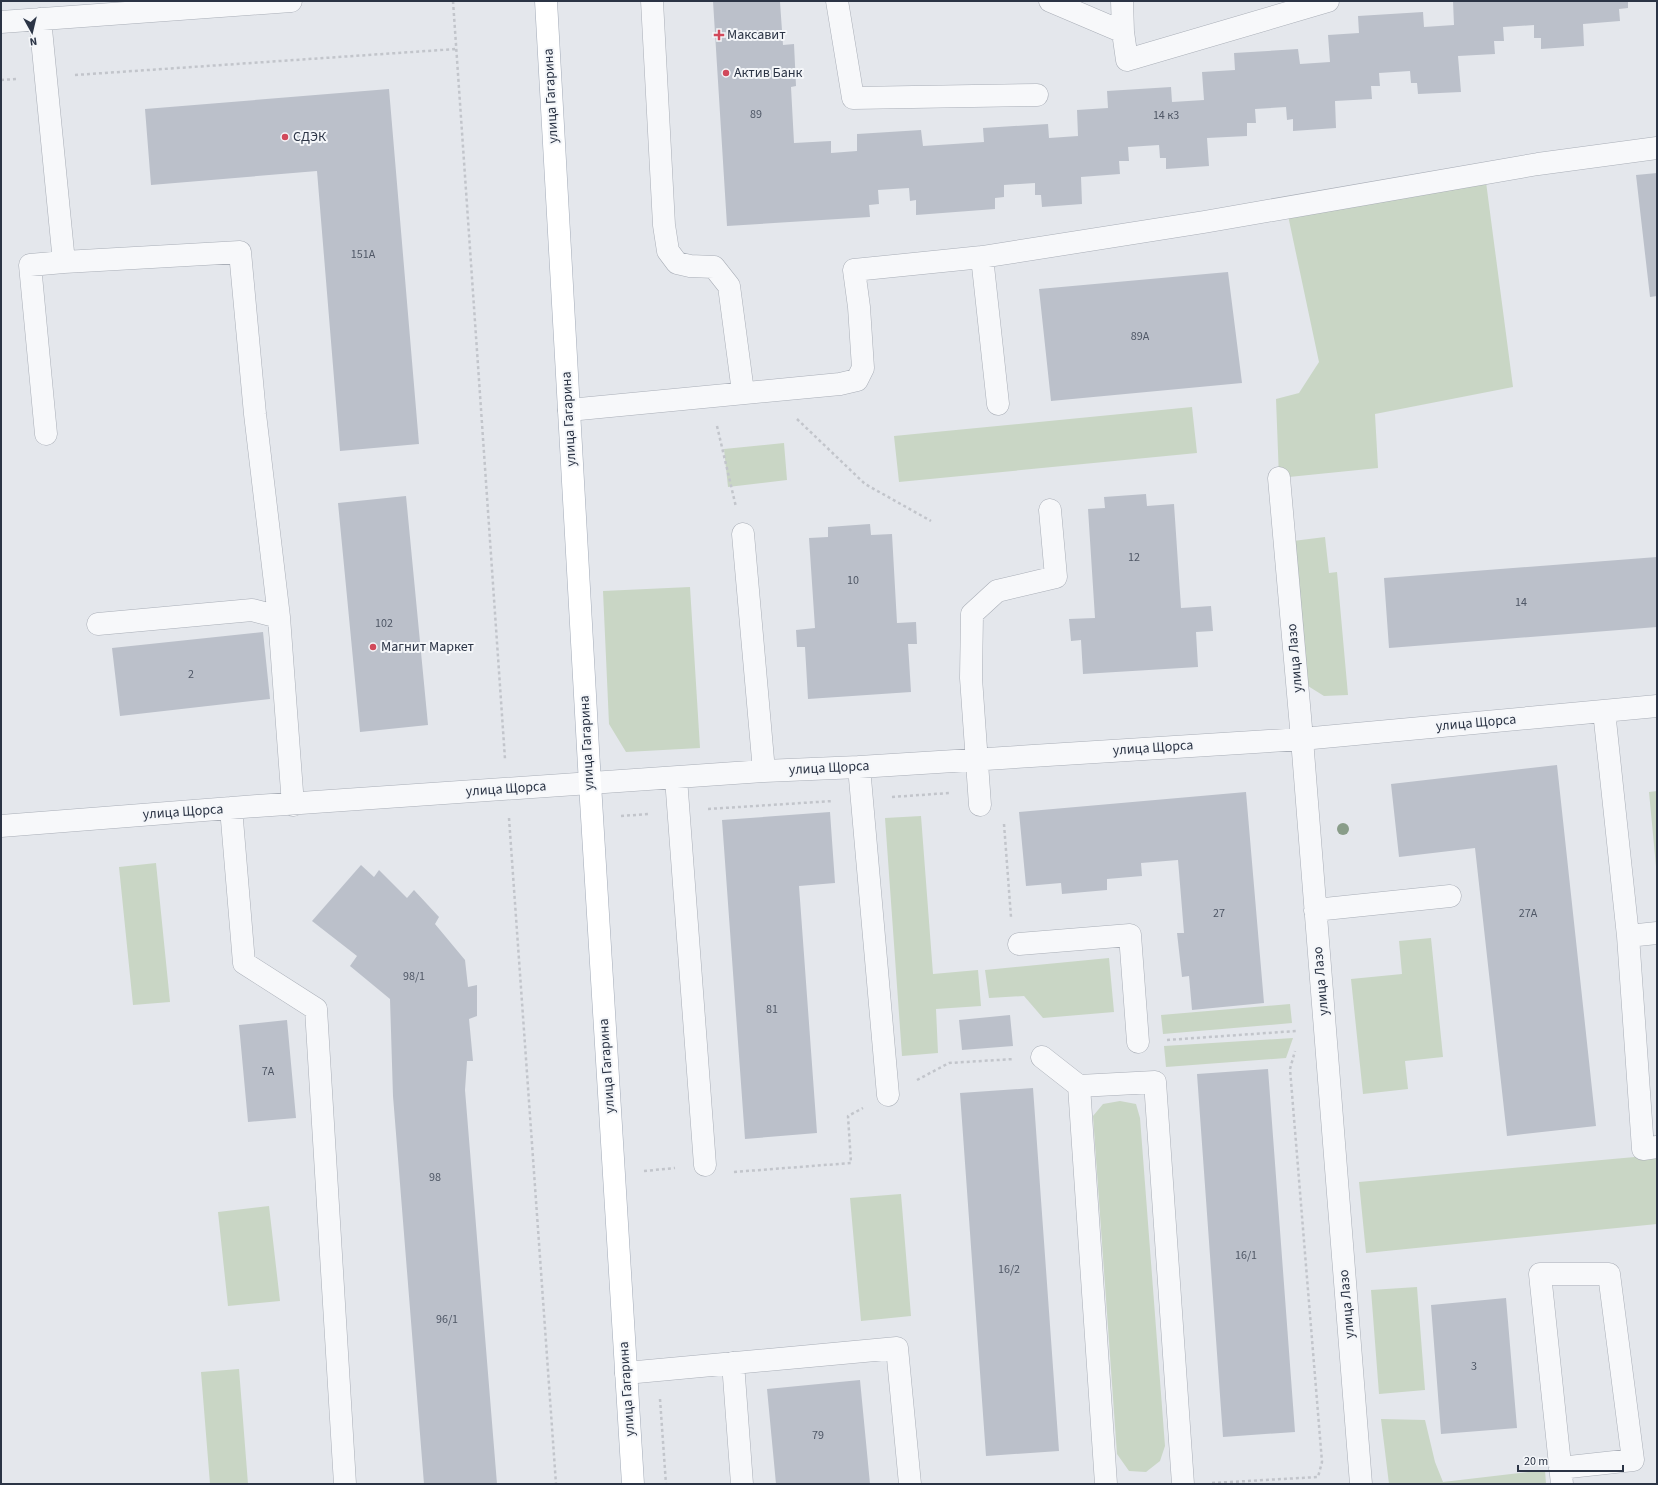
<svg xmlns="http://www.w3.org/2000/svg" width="1658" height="1485" font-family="'Source Sans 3',sans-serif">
  <rect width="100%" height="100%" fill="#e4e7ec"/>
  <path fill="#c9d6c5" d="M 1486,182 L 1513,387 L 1375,414 L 1378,468 L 1279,478 L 1276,399 L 1299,393 L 1319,362 L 1286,206 Z
    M 1192,407 L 1197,453 L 899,482 L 894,436 Z
    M 784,443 L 787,480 L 728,487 L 724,449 Z
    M 1325,537 L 1329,573 L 1337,572 L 1348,695 L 1324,696 L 1308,686 L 1293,541 Z
    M 690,587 L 700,748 L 626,752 L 609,724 L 603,591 Z
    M 1657,791 L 1657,877 L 1649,792 Z
    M 921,816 L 933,974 L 978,970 L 981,1006 L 936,1009 L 938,1053 L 902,1056 L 885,818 Z
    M 156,863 L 170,1002 L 133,1005 L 119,867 Z
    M 1431,938 L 1443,1057 L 1405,1061 L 1408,1089 L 1363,1094 L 1351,979 L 1402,974 L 1399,941 Z
    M 1109,958 L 1114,1012 L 1043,1018 L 1024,996 L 989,998 L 985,970 Z
    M 1290,1004 L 1292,1023 L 1163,1034 L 1161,1015 Z
    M 1293,1038 L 1286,1058 L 1166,1067 L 1164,1046 Z
    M 1120,1101 L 1136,1104 L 1140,1118 L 1165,1446 L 1160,1461 L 1146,1472 L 1129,1471 L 1117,1454 L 1093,1116 L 1103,1104 Z
    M 1657,1155 L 1657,1224 L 1366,1253 L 1359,1182 Z
    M 901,1194 L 911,1316 L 861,1321 L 850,1198 Z
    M 269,1206 L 280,1301 L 228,1306 L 218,1212 Z
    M 1417,1287 L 1425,1390 L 1379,1394 L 1371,1290 Z
    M 239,1369 L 248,1484 L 210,1484 L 201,1372 Z
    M 1381,1419 L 1425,1420 L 1435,1462 L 1443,1482 L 1545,1470 L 1546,1484 L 1389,1484 Z"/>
  <path fill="#bbc0ca" d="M 713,1 L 784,1 L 780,2 L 783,45 L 794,44 L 796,86 L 791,87 L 794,143 L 831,141 L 831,153 L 857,151 L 857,134 L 921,130 L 923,146 L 984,142 L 983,128 L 1048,124 L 1049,138 L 1078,136 L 1077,110 L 1108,108 L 1107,91 L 1171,87 L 1172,102 L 1204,100 L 1202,72 L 1235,70 L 1234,53 L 1298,49 L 1300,64 L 1330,62 L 1328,35 L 1359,33 L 1358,16 L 1423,12 L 1424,27 L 1454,25 L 1453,1 L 1628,1 L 1628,8 L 1619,9 L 1620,21 L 1583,24 L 1584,46 L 1541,49 L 1541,38 L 1534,38 L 1534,25 L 1503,27 L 1504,41 L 1494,41 L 1495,54 L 1458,56 L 1461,92 L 1418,94 L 1417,83 L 1411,83 L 1410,71 L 1379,73 L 1380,86 L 1371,86 L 1372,99 L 1335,101 L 1336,128 L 1293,131 L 1293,119 L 1287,120 L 1286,107 L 1255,109 L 1256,123 L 1247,123 L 1247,136 L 1207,138 L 1209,166 L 1166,169 L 1166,158 L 1160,158 L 1159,145 L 1128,147 L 1129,161 L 1119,161 L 1120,174 L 1081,177 L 1082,204 L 1042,207 L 1041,195 L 1035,195 L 1035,183 L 1004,185 L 1004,197 L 995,198 L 995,209 L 916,215 L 916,200 L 910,201 L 909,188 L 878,190 L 879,204 L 869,205 L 870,217 L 727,226 Z
    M 389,89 L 419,444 L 340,451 L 317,171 L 151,185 L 145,109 Z
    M 1657,173 L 1657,296 L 1650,297 L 1636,175 Z
    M 1228,272 L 1242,383 L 1051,401 L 1039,289 Z
    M 1146,494 L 1147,506 L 1174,504 L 1181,608 L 1211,606 L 1213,631 L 1196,632 L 1198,667 L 1083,674 L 1081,640 L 1071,641 L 1069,619 L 1095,618 L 1088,509 L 1105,508 L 1104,497 Z
    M 406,496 L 428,725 L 360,732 L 338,503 Z
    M 870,524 L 871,535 L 892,534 L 897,623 L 916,622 L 917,644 L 908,644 L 911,692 L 808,699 L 805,647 L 797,647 L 796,630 L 815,628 L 809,538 L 828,537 L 828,527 Z
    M 1657,557 L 1657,627 L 1389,648 L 1384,578 Z
    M 263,632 L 270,699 L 120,716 L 112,648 Z
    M 1557,765 L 1596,1126 L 1507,1136 L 1475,848 L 1399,857 L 1391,784 Z
    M 1246,792 L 1264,1003 L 1192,1010 L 1189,976 L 1182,977 L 1177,933 L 1184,933 L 1178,860 L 1141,863 L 1142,876 L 1107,879 L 1107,890 L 1062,894 L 1061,883 L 1026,886 L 1019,812 Z
    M 830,812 L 835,883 L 799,886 L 817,1133 L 745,1139 L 722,820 Z
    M 361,865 L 374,877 L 379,870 L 407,898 L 414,890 L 439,917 L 435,924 L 465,960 L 468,987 L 477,985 L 477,1016 L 469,1019 L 473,1061 L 467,1061 L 465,1090 L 497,1484 L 424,1484 L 393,1096 L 390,999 L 350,966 L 357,956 L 312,921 Z
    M 1010,1015 L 1013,1046 L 962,1050 L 959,1020 Z
    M 287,1020 L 296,1118 L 248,1122 L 239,1025 Z
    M 1268,1069 L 1295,1432 L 1223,1437 L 1197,1074 Z
    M 1033,1088 L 1059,1451 L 986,1456 L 960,1093 Z
    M 1506,1298 L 1517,1428 L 1441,1434 L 1431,1305 Z
    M 860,1380 L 870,1484 L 776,1484 L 767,1389 Z"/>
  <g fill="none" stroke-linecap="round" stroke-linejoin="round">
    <defs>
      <path id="minor" d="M 652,1 L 664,225 L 668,251 L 677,263 L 690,266 L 714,267 L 729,286 L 743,392
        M 837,1 L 853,98 L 1037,95
        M 1050,1 L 1123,32
        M 1122,1 L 1123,32 L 1127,60 L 1328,1
        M 40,19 L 64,262 L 240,252 L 255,414 L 279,617
        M 1,22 L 291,1
        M 982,257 L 998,404
        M 569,410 L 840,384 L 857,380 L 863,368 L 859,307 L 854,270 L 982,257 L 1204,222 L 1538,164 L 1657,148
        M 46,434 L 30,265 L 64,262
        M 1279,478 L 1302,739 L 1361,1484
        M 743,534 L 764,771
        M 98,624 L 252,610 L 279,617 L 293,805
        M 1604,711 L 1628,936 L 1657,933
        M 859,767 L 888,1095
        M 676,778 L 705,1165
        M 980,805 L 971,678 L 972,614 L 997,591 L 1056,577 L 1050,510
        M 231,808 L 244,963 L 316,1009 L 345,1484
        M 1,826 L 257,806 L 764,771 L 859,767 L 1302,739 L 1657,706
        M 1315,910 L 1450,896
        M 1628,936 L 1643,1149 L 1657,1147
        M 1019,944 L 1130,935 L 1138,1042
        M 1042,1057 L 1079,1086
        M 733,1363 L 742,1484
        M 626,1373 L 897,1348 L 910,1484
        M 1560,1468 L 1633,1460 L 1609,1274 L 1540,1274 L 1562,1484
        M 1106,1484 L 1079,1086 L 1155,1082 L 1183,1484"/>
      <path id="major" d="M 546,1 L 590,784 L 633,1484"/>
    </defs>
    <use href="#minor" stroke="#a9aeb7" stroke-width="23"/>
    <use href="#major" stroke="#a3abb8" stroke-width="23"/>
    <path stroke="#c2c5cb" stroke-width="2.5" stroke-dasharray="3 3" stroke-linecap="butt" d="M 453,1 L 505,759
      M 75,75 L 456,49
      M 1,80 L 16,79
      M 797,419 L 865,484 L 931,521
      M 717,426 L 736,507
      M 892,797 L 949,793
      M 708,809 L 833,801
      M 621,816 L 649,814
      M 509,818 L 556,1484
      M 1004,824 L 1011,917
      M 1167,1040 L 1296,1031
      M 917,1080 L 949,1063 L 1014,1059
      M 644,1171 L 675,1168
      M 734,1172 L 851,1163 L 848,1116 L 863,1108
      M 660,1399 L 666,1484
      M 1212,1483 L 1318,1477 L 1322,1462 L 1290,1069 L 1295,1051"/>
    <use href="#minor" stroke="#f7f8fa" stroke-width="22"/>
    <use href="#major" stroke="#fff" stroke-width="22"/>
  </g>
  <circle fill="#899d89" cx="1343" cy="829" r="6"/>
  <g fill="#d1495b" stroke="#f4f6f9" stroke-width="1.5">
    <path d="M717 29h4v4h4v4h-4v4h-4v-4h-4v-4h4z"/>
    <circle cx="726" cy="73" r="4"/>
    <circle cx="285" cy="137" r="4"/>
    <circle cx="373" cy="647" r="4"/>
  </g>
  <g text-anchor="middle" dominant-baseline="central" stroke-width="4" stroke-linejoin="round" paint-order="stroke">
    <g font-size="12" fill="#4f5766">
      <text x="756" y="114">89</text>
      <text x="1166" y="115">14 к3</text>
      <text x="363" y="254">151А</text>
      <text x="1140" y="336">89А</text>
      <text x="1134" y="557">12</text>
      <text x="853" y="580">10</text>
      <text x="1521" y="602">14</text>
      <text x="384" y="623">102</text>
      <text x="191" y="674">2</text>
      <text x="1219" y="913">27</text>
      <text x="1528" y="913">27А</text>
      <text x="414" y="976">98/1</text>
      <text x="772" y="1009">81</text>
      <text x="268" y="1071">7А</text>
      <text x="435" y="1177">98</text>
      <text x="1246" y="1255">16/1</text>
      <text x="1009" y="1269">16/2</text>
      <text x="447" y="1319">96/1</text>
      <text x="1474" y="1366">3</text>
      <text x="818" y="1435">79</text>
    </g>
    <g font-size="14" fill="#2b3445" stroke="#f4f6f9" text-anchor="start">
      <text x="727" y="35">Максавит</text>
      <text x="734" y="73">Актив Банк</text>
      <text x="293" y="137">СДЭК</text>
      <text x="381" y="647">Магнит Маркет</text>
    </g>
    <g font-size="14" fill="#2b3445" stroke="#f4f6f9">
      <text transform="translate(551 96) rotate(-93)">улица Гагарина</text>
      <text transform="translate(569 419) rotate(-93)">улица Гагарина</text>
      <text transform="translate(1295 658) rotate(-95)">улица Лазо</text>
      <text transform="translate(1476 723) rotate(-5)">улица Щорса</text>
      <text transform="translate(587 743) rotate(-93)">улица Гагарина</text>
      <text transform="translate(1153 748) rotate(-4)">улица Щорса</text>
      <text transform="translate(829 768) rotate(-3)">улица Щорса</text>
      <text transform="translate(506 789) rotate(-4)">улица Щорса</text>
      <text transform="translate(183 812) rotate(-4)">улица Щорса</text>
      <text transform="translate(1321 981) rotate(-95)">улица Лазо</text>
      <text transform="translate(607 1066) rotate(-94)">улица Гагарина</text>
      <text transform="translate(1347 1304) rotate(-95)">улица Лазо</text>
      <text transform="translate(627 1389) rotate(-94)">улица Гагарина</text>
    </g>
  </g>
  <rect width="1658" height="1485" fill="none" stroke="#2b3445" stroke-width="4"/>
  <g transform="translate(32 32) rotate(172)" stroke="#f4f6f9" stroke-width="3" paint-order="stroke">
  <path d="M0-3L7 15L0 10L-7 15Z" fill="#2b3445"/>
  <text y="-6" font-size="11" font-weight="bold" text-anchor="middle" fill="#2b3445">N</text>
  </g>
  <path d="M1518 1465v6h105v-6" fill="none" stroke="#2b3445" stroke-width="2"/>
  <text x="1524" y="1465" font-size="12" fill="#2b3445" stroke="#f4f6f9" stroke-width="3" paint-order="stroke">20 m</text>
</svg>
